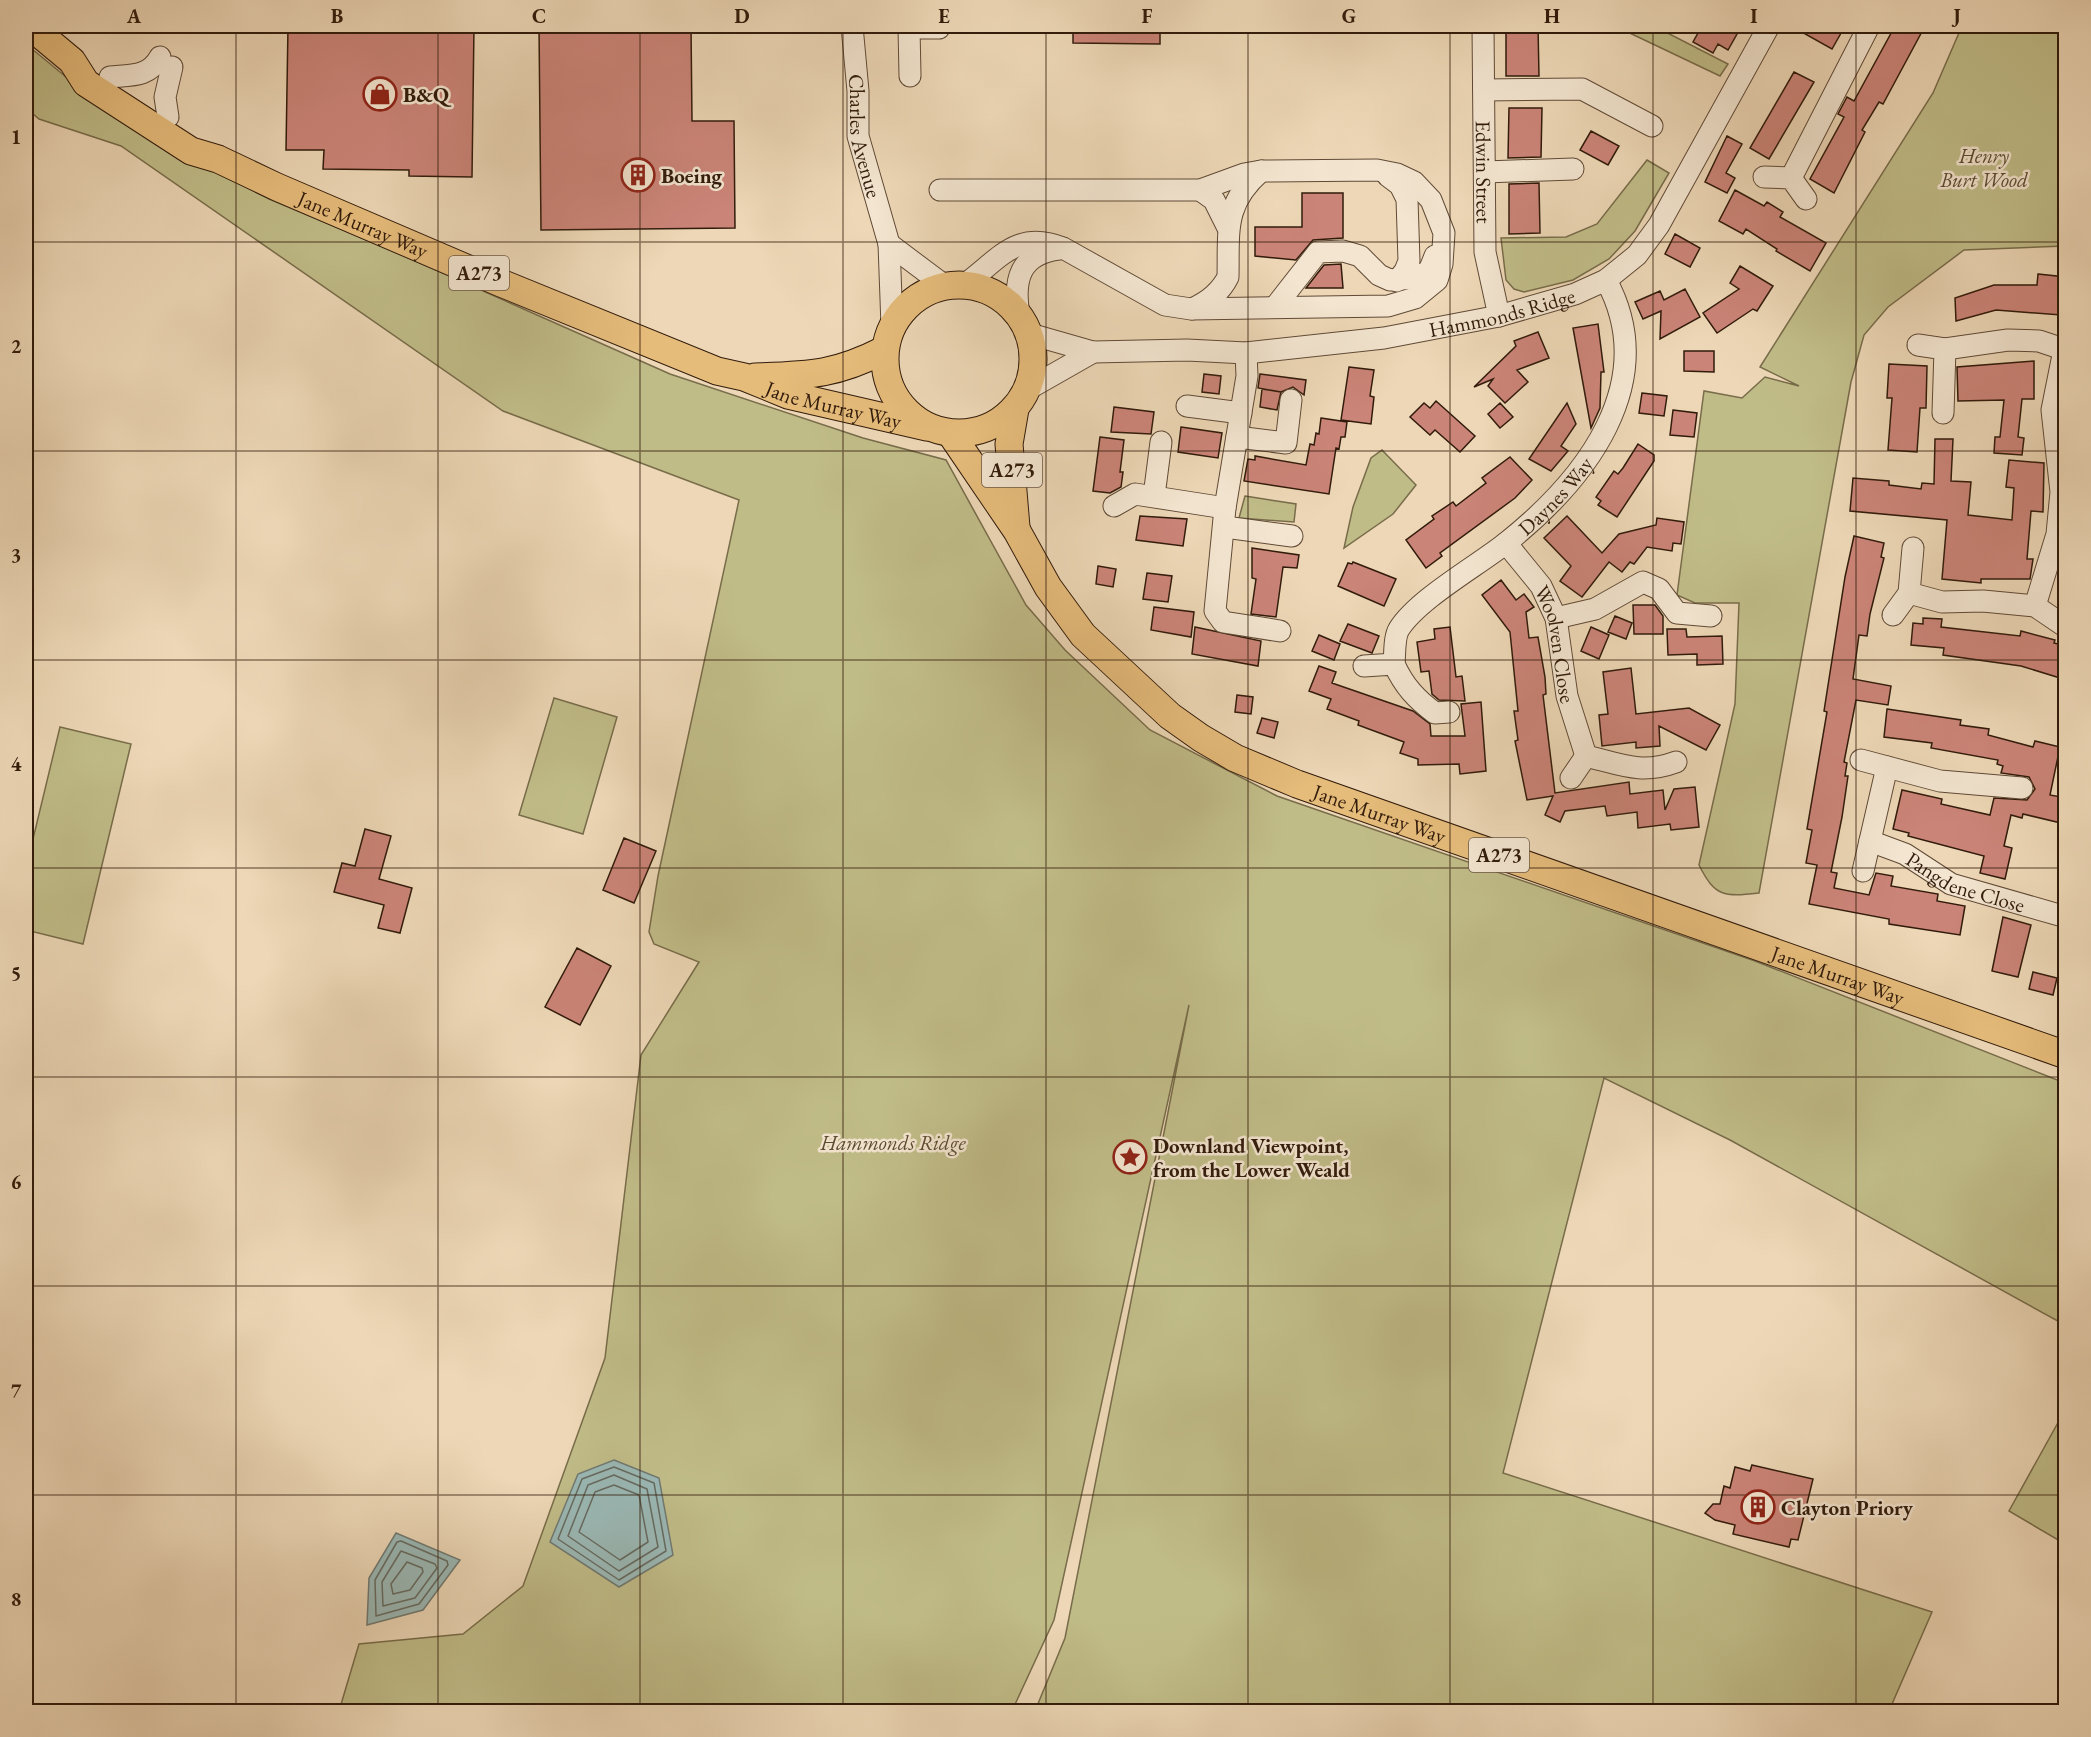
<svg xmlns="http://www.w3.org/2000/svg" width="2091" height="1737" font-family="'EB Garamond',serif">
  <rect width="100%" height="100%" fill="#edd7b6"/>
  <filter id="stains"><feTurbulence type="fractalNoise" baseFrequency=".00333" numOctaves="4"/><feColorMatrix values="0 0 0 0 .2 0 0 0 0 .09 0 0 0 0 .02 0 0 0 .5 -.17"/></filter>
  <radialGradient id="worn" r=".72"><stop offset=".6" stop-color="#630" stop-opacity="0"/><stop offset="1" stop-color="#630" stop-opacity=".3"/></radialGradient>
  <path fill="#c0bc88" stroke="#786c4a" stroke-width="1.5" d="M 1615,26 L 1654,26 L 1728,64 L 1720,76 Z
    M 1962,26 L 2065,26 L 2065,246 L 1964,250 L 1888,307 L 1864,335 L 1851,382 L 1759,893 C 1724,897 1715,897 1699,865 L 1735,704 L 1739,603 L 1695,603 L 1677,595 L 1704,391 L 1742,398 L 1765,377 L 1799,386 L 1760,367 L 1933,93 Z
    M 26,44 L 116,118 L 269,199 L 386,248 L 670,374 L 863,438 L 946,460 L 1026,605 L 1065,650 L 1150,730 L 1277,796 L 1755,961 L 2065,1083 L 2065,1325 L 1730,1140 L 1604,1078 L 1503,1473 L 1932,1612 L 1889,1711 L 1035,1711 L 1065,1638 L 1189,1005 L 1054,1620 L 1012,1711 L 339,1711 L 359,1644 L 463,1634 L 523,1586 L 605,1358 L 641,1055 L 699,962 L 654,944 L 649,932 L 658,876 L 739,500 L 503,411 L 121,146 L 39,119 L 26,108 Z
    M 1647,160 L 1669,173 L 1635,231 L 1609,259 L 1573,280 L 1524,292 L 1514,289 L 1506,280 L 1501,238 L 1566,237 L 1597,224 Z
    M 1382,450 L 1416,485 L 1393,514 L 1344,548 L 1353,507 L 1371,458 Z
    M 1245,496 L 1296,504 L 1294,522 L 1239,518 Z
    M 554,698 L 617,717 L 583,834 L 519,815 Z
    M 60,727 L 131,744 L 83,944 L 26,930 L 26,868 Z
    M 2065,1410 L 2066,1544 L 2065,1544 L 2009,1511 Z"/>
  <path fill="#9ab8b5" stroke="#707971" stroke-width="1.5" d="M 614,1460 L 659,1478 L 673,1555 L 619,1587 L 550,1542 L 578,1474 Z
    M 396,1533 L 460,1560 L 423,1610 L 367,1625 L 369,1578 Z"/>
  <g fill="none" stroke-linecap="round" stroke-linejoin="round">
    <path stroke="#666a60" stroke-width="1.5" d="M 614,1467 L 654,1483 L 666,1551 L 619,1580 L 558,1539 L 582,1479 Z
      M 614,1475 L 647,1489 L 658,1547 L 619,1571 L 568,1536 L 588,1485 Z
      M 614,1485 L 639,1495 L 648,1542 L 620,1560 L 579,1532 L 595,1492 Z
      M 401,1541 L 447,1561 L 448,1565 L 419,1604 L 376,1616 L 375,1580 L 397,1542 Z
      M 401,1551 L 435,1564 L 437,1568 L 415,1598 L 383,1606 L 382,1582 Z
      M 407,1562 L 422,1568 L 423,1572 L 410,1590 L 393,1594 L 391,1584 Z"/>
  </g>
  <path fill="#cb8478" stroke="#311b0b" stroke-width="1.5" d="M 288,26 L 474,26 L 472,177 L 409,176 L 409,170 L 323,169 L 324,150 L 286,150 Z
    M 539,26 L 691,26 L 692,121 L 734,121 L 735,228 L 541,230 Z
    M 1073,26 L 1160,26 L 1160,44 L 1073,43 Z
    M 1506,26 L 1538,26 L 1539,76 L 1506,76 Z
    M 1702,26 L 1721,26 L 1737,34 L 1728,50 L 1718,44 L 1713,53 L 1693,42 Z
    M 1791,26 L 1845,26 L 1832,49 Z
    M 1895,26 L 1925,26 L 1883,104 L 1879,102 L 1862,130 L 1865,132 L 1834,193 L 1810,179 L 1844,117 L 1838,114 L 1847,97 L 1854,101 Z
    M 1794,72 L 1814,82 L 1769,159 L 1750,148 Z
    M 1509,108 L 1542,108 L 1541,157 L 1508,158 Z
    M 1591,131 L 1619,146 L 1608,165 L 1580,150 Z
    M 1727,136 L 1742,144 L 1726,173 L 1735,178 L 1727,193 L 1705,182 Z
    M 1539,183 L 1540,233 L 1509,234 L 1509,184 Z
    M 1735,190 L 1764,206 L 1767,202 L 1783,212 L 1780,217 L 1826,243 L 1810,271 L 1776,251 L 1777,249 L 1746,229 L 1743,234 L 1719,221 Z
    M 1302,193 L 1343,193 L 1343,238 L 1313,240 L 1296,260 L 1255,256 L 1255,227 L 1302,227 Z
    M 1675,234 L 1700,248 L 1690,267 L 1665,254 Z
    M 1341,264 L 1343,288 L 1306,288 L 1324,265 Z
    M 1740,266 L 1773,286 L 1757,311 L 1753,309 L 1717,333 L 1703,313 L 1739,289 L 1730,283 Z
    M 2038,274 L 2066,277 L 2061,315 L 1996,310 L 1956,321 L 1955,298 L 1994,285 L 2037,285 Z
    M 1685,289 L 1700,317 L 1660,339 L 1661,311 L 1643,319 L 1635,302 L 1660,291 L 1664,300 Z
    M 1598,324 L 1604,372 L 1601,372 L 1600,408 L 1591,428 L 1573,328 Z
    M 1538,332 L 1549,358 L 1517,370 L 1528,382 L 1505,403 L 1488,386 L 1493,379 L 1474,387 L 1516,346 L 1514,341 Z
    M 1684,351 L 1714,351 L 1714,372 L 1684,371 Z
    M 2034,361 L 2034,399 L 2022,399 L 2018,437 L 2024,438 L 2022,455 L 1994,453 L 1995,437 L 2000,437 L 2004,400 L 1958,401 L 1957,367 Z
    M 1889,364 L 1927,366 L 1926,408 L 1920,408 L 1917,452 L 1888,450 L 1892,398 L 1887,398 Z
    M 1349,367 L 1374,370 L 1370,396 L 1374,397 L 1371,424 L 1341,420 Z
    M 1204,374 L 1221,376 L 1219,394 L 1202,392 Z
    M 1260,374 L 1306,380 L 1304,395 L 1293,387 L 1281,392 L 1258,388 Z
    M 1262,389 L 1281,392 L 1277,410 L 1260,407 Z
    M 1642,393 L 1667,396 L 1664,416 L 1639,413 Z
    M 1436,401 L 1475,436 L 1460,452 L 1435,430 L 1430,435 L 1410,417 L 1424,403 L 1430,408 Z
    M 1500,403 L 1513,417 L 1500,428 L 1488,414 Z
    M 1567,403 L 1576,424 L 1561,446 L 1568,451 L 1551,471 L 1529,459 Z
    M 1114,407 L 1154,412 L 1151,434 L 1111,432 Z
    M 1673,410 L 1697,413 L 1694,437 L 1670,435 Z
    M 1321,418 L 1347,422 L 1345,437 L 1341,437 L 1339,449 L 1336,448 L 1329,494 L 1244,481 L 1248,459 L 1255,460 L 1255,456 L 1306,465 L 1310,444 L 1314,445 L 1316,433 L 1319,434 Z
    M 1181,427 L 1222,433 L 1218,458 L 1178,452 Z
    M 1100,437 L 1124,440 L 1120,472 L 1123,472 L 1121,487 L 1110,493 L 1093,491 Z
    M 1935,439 L 1953,439 L 1951,481 L 1971,482 L 1968,515 L 2012,520 L 2014,488 L 2006,487 L 2009,460 L 2044,463 L 2043,512 L 2031,511 L 2027,559 L 2033,559 L 2030,579 L 1981,579 L 1981,583 L 1942,579 L 1947,520 L 1850,511 L 1853,478 L 1889,481 L 1889,485 L 1921,489 L 1922,483 L 1934,484 Z
    M 1638,444 L 1654,455 L 1654,461 L 1617,517 L 1598,505 L 1601,501 L 1596,497 L 1614,471 L 1618,474 L 1623,468 Z
    M 1510,457 L 1532,480 L 1515,498 L 1440,553 L 1442,556 L 1426,568 L 1406,540 L 1434,519 L 1432,516 L 1453,502 L 1456,506 L 1486,483 L 1482,478 Z
    M 1140,516 L 1187,519 L 1183,546 L 1136,540 Z
    M 1567,516 L 1602,553 L 1619,534 L 1656,525 L 1657,518 L 1684,522 L 1681,544 L 1673,543 L 1672,551 L 1647,547 L 1634,564 L 1630,562 L 1622,572 L 1609,562 L 1582,597 L 1560,581 L 1571,566 L 1544,538 Z
    M 1854,536 L 1884,543 L 1881,557 L 1884,558 L 1870,614 L 1867,636 L 1859,635 L 1853,679 L 1891,686 L 1888,705 L 1856,700 L 1844,762 L 1847,763 L 1845,776 L 1848,776 L 1842,817 L 1831,872 L 1837,873 L 1834,888 L 1869,895 L 1876,873 L 1893,876 L 1891,886 L 1938,894 L 1937,901 L 1965,906 L 1960,935 L 1889,924 L 1889,919 L 1809,904 L 1817,865 L 1806,863 L 1812,830 L 1807,829 L 1827,712 L 1824,711 L 1845,577 Z
    M 1252,548 L 1299,555 L 1297,568 L 1283,567 L 1276,617 L 1251,614 L 1256,579 L 1252,578 Z
    M 1353,562 L 1396,579 L 1384,606 L 1338,586 L 1348,563 L 1352,564 Z
    M 1098,566 L 1116,569 L 1113,587 L 1096,584 Z
    M 1147,573 L 1172,576 L 1168,602 L 1143,599 Z
    M 1501,580 L 1516,600 L 1524,594 L 1534,607 L 1526,612 L 1529,638 L 1538,637 L 1545,677 L 1546,694 L 1543,695 L 1555,793 L 1629,782 L 1630,794 L 1663,790 L 1665,810 L 1674,789 L 1695,787 L 1699,827 L 1671,830 L 1670,824 L 1638,828 L 1637,812 L 1607,816 L 1605,806 L 1565,811 L 1560,822 L 1545,815 L 1553,796 L 1527,800 L 1515,741 L 1518,740 L 1514,711 L 1518,711 L 1510,632 L 1482,595 Z
    M 1633,605 L 1655,605 L 1663,616 L 1663,634 L 1634,634 Z
    M 1154,607 L 1194,612 L 1191,637 L 1151,630 Z
    M 1615,616 L 1632,623 L 1626,639 L 1608,632 Z
    M 1923,618 L 1942,619 L 1941,627 L 2020,636 L 2021,631 L 2055,640 L 2054,643 L 2066,646 L 2060,678 L 2021,666 L 1943,655 L 1944,648 L 1911,645 L 1913,623 L 1923,624 Z
    M 1348,624 L 1379,636 L 1372,653 L 1340,641 Z
    M 1195,627 L 1261,641 L 1258,666 L 1192,654 Z
    M 1450,627 L 1456,677 L 1462,676 L 1465,701 L 1439,700 L 1432,694 L 1429,671 L 1421,672 L 1417,642 L 1435,639 L 1434,629 Z
    M 1591,627 L 1609,635 L 1599,659 L 1581,651 Z
    M 1667,629 L 1686,629 L 1687,637 L 1722,636 L 1723,664 L 1697,665 L 1697,654 L 1668,655 Z
    M 1319,635 L 1340,644 L 1334,660 L 1312,651 Z
    M 1319,666 L 1336,672 L 1332,683 L 1413,711 L 1430,724 L 1431,736 L 1465,736 L 1461,704 L 1481,702 L 1486,771 L 1460,774 L 1459,764 L 1418,765 L 1418,759 L 1400,753 L 1404,742 L 1358,725 L 1359,721 L 1327,709 L 1331,699 L 1309,691 Z
    M 1631,668 L 1636,714 L 1689,708 L 1720,725 L 1706,750 L 1659,726 L 1660,746 L 1636,748 L 1636,742 L 1602,746 L 1599,715 L 1608,714 L 1603,672 Z
    M 1237,695 L 1253,697 L 1251,714 L 1235,712 Z
    M 1887,709 L 1961,720 L 1960,725 L 1989,729 L 1988,735 L 2033,747 L 2035,741 L 2060,747 L 2050,795 L 2066,798 L 2061,823 L 2023,814 L 2022,818 L 2011,815 L 2004,846 L 2012,848 L 2005,879 L 1980,873 L 1984,856 L 1908,836 L 1909,833 L 1893,829 L 1902,790 L 1942,799 L 1941,804 L 1990,815 L 1994,798 L 2027,800 L 2035,789 L 2029,777 L 2001,773 L 2003,766 L 1997,764 L 1998,760 L 1931,748 L 1932,743 L 1884,737 Z
    M 1262,718 L 1278,722 L 1274,738 L 1257,733 Z
    M 365,829 L 391,836 L 379,879 L 412,888 L 400,933 L 378,928 L 384,905 L 334,892 L 342,863 L 355,866 Z
    M 624,838 L 656,851 L 634,903 L 603,890 Z
    M 2003,917 L 2031,925 L 2018,977 L 1992,971 Z
    M 577,948 L 611,966 L 580,1025 L 545,1007 Z
    M 2033,972 L 2057,978 L 2053,995 L 2029,989 Z
    M 1752,1465 L 1813,1479 L 1798,1540 L 1791,1539 L 1789,1547 L 1733,1534 L 1735,1525 L 1715,1520 L 1705,1513 L 1713,1504 L 1720,1504 L 1724,1486 L 1730,1488 L 1735,1467 L 1750,1471 Z"/>
  <g fill="none" stroke-linecap="round" stroke-linejoin="round">
    <defs>
      <g id="minor">
        <path id="s1" d="M 852,26 L 858,91 L 858,136 L 889,244 L 892,326"/>
        <path id="s2" d="M 1483,26 L 1485,252 L 1499,316"/>
        <path d="M 910,76 L 909,28 L 939,28"/>
        <path d="M 110,77 C 132,75 149,77 160,57"/>
        <path d="M 1484,90 L 1582,89 L 1652,126"/>
        <path d="M 168,117 L 165,97 L 172,67"/>
        <path d="M 1485,172 L 1573,169"/>
        <path d="M 1388,176 L 1400,185 L 1407,199 L 1409,261 L 1405,271 L 1397,281"/>
        <path d="M 1764,177 L 1791,178 L 1806,199"/>
        <path d="M 1791,178 L 1869,26"/>
        <path d="M 940,190 L 1200,190 L 1244,174 L 1261,171 L 1377,170 L 1397,174 L 1414,182 L 1431,200 L 1444,233 L 1442,264 L 1437,280 L 1415,298 L 1388,306 L 1191,309 L 1165,305 L 1063,248 C 1016,229 999,260 964,285"/>
        <path d="M 1200,190 L 1214,200 L 1227,226"/>
        <path d="M 889,244 L 945,286"/>
        <path d="M 1275,307 L 1318,252 L 1343,251 L 1360,256 L 1379,275 L 1390,280 L 1414,278 L 1429,271 L 1435,256"/>
        <path d="M 1192,309 C 1208,302 1220,293 1228,277 C 1229,232 1223,204 1261,171"/>
        <path d="M 1019,315 C 1013,279 1020,254 1059,249"/>
        <path id="s3" d="M 1030,334 L 1093,352 L 1187,350 L 1246,353 L 1384,338 L 1499,316 L 1575,294 L 1606,280 L 1637,255 L 1659,225 L 1769,26"/>
        <path d="M 1918,345 L 1945,349 L 1943,413"/>
        <path d="M 1945,349 L 2008,340 L 2039,341 L 2066,350"/>
        <path d="M 1246,353 L 1247,376 L 1225,508 L 1215,611 L 1223,622 L 1280,631"/>
        <path d="M 1028,389 L 1093,352"/>
        <path d="M 1187,406 L 1241,413"/>
        <path d="M 1237,437 L 1286,443 L 1291,400"/>
        <path d="M 1154,496 L 1161,442"/>
        <path d="M 1114,506 L 1135,494 L 1225,508"/>
        <path d="M 1225,527 L 1292,536"/>
        <path id="s4" d="M 1506,543 L 1541,586 L 1556,618 L 1567,696 L 1586,756"/>
        <path d="M 1909,593 L 1942,602 L 1983,601 L 2035,606 L 2063,625"/>
        <path d="M 2035,606 L 2057,534 L 2061,492 L 2052,410 L 2064,350"/>
        <path d="M 1893,615 L 1909,593 L 1913,548"/>
        <path d="M 1556,618 L 1595,609 L 1643,582 L 1659,589 L 1677,613 L 1711,616"/>
        <path id="s5" d="M 1394,664 C 1395,654 1394,637 1399,629 C 1418,599 1477,566 1506,543 C 1585,480 1662,383 1606,280"/>
        <path d="M 1364,666 L 1394,664 C 1404,686 1416,699 1435,713 L 1449,712"/>
        <path d="M 1861,760 L 1940,781 L 2022,788"/>
        <path d="M 1571,778 L 1586,756 C 1620,764 1641,775 1676,762"/>
        <path id="s6" d="M 1870,841 L 1905,854 L 1951,884 L 2066,917"/>
        <path d="M 1863,871 L 1887,767"/>
      </g>
      <g id="major">
        <path id="s7" d="M 30,26 L 72,61 L 86,83 L 191,151 L 218,159 L 277,187 L 501,283 L 717,371 L 744,377 L 788,395 L 927,427"/>
        <circle cx="959" cy="359" r="74"/>
        <path d="M 755,377 C 810,375 835,375 884,350"/>
        <path d="M 1015,409 L 1009,444 L 1016,527"/>
        <path id="s8" d="M 951,434 L 1017,531 L 1048,587 L 1083,635 L 1170,716 L 1201,738 L 1235,758 L 1297,784 L 2066,1055"/>
      </g>
    </defs>
    <use href="#minor" stroke="#604a36" stroke-width="23"/>
    <use href="#major" stroke="#311b0b" stroke-width="29"/>
    <use href="#minor" stroke="#f3e5d0" stroke-width="21"/>
    <use href="#major" stroke="#e6bc7b" stroke-width="27"/>
  </g>
  <path fill="none" stroke="#311b0b" stroke-width="1.5" stroke-opacity="0.55" d="M 236,26 L 236,1712M 438,26 L 438,1712M 640,26 L 640,1712M 843,26 L 843,1712M 1046,26 L 1046,1712M 1248,26 L 1248,1712M 1450,26 L 1450,1712M 1653,26 L 1653,1712M 1856,26 L 1856,1712M 26,242 L 2066,242M 26,451 L 2066,451M 26,660 L 2066,660M 26,868 L 2066,868M 26,1077 L 2066,1077M 26,1286 L 2066,1286M 26,1495 L 2066,1495"/>
  <defs>
    <symbol id="shop-ring" viewBox="-11 -11 22 22"><circle r="9.5" fill="#f3e5d0" stroke="#8f2418" stroke-width="1.5"/><path d="M-5-2.5h2.3a2.7 3.5 0 0 1 5.4 0H5L5.5 6h-11ZM-1.5-2.5h3a1.5 2.3 0 0 0-3 0Z" fill="#8f2418"/></symbol>
    <symbol id="building-ring" viewBox="-11 -11 22 22"><circle r="9.5" fill="#f3e5d0" stroke="#8f2418" stroke-width="1.5"/><path d="M-4-6H4V6H1V3H-1V6H-4ZM-2.5-4.3h1.7v1.8h-1.7ZM.8-4.3h1.7v1.8H.8ZM-2.5-1h1.7V.8h-1.7ZM.8-1h1.7V.8H.8Z" fill="#8f2418"/></symbol>
    <symbol id="sight-ring" viewBox="-11 -11 22 22"><circle r="9.5" fill="#f3e5d0" stroke="#8f2418" stroke-width="1.5"/><path d="M0-6L1.8-2.2L6-1.7L2.9 1.2L3.7 5.4L0 3.3L-3.7 5.4L-2.9 1.2L-6-1.7L-1.8-2.2Z" fill="#8f2418"/></symbol>
  </defs>
  <g fill-rule="evenodd">
    <use href="#shop-ring" x="361" y="75" width="38" height="38"/>
    <use href="#building-ring" x="619" y="156" width="38" height="38"/>
    <use href="#sight-ring" x="1111" y="1138" width="38" height="38"/>
    <use href="#building-ring" x="1739" y="1488" width="38" height="38"/>
  </g>
  <g text-anchor="middle" dominant-baseline="central" stroke-width="5" stroke-linejoin="round" paint-order="stroke">
    <g fill="#f3e5d0" stroke="#6b5846" stroke-width="1.5">
      <rect x="449" y="256" width="60" height="34" rx="4.5"/>
      <rect x="982" y="453" width="60" height="34" rx="4.5"/>
      <rect x="1469" y="838" width="60" height="34" rx="4.5"/>
    </g>
    <g font-size="20" font-weight="bold" fill="#311b0b">
      <text x="479" y="273">A273</text>
      <text x="1012" y="470">A273</text>
      <text x="1499" y="855">A273</text>
    </g>
    <g font-size="21" font-weight="bold" fill="#311b0b" stroke="#f3e5d0" text-anchor="start">
      <text x="403" y="94">B&amp;Q</text>
      <text x="661" y="175">Boeing</text>
      <text x="1153" y="1145">Downland Viewpoint,<tspan x="1153" dy="24">from the Lower Weald</tspan></text>
      <text x="1781" y="1507">Clayton Priory</text>
    </g>
    <g font-size="21" fill="#311b0b" stroke="#f3e5d0">
      <text stroke="none"><textPath href="#s1" startOffset="111">Charles Avenue</textPath></text>
      <text stroke="none"><textPath href="#s2" startOffset="146">Edwin Street</textPath></text>
      <text stroke="none"><textPath href="#s7" startOffset="393">Jane Murray Way</textPath></text>
      <text stroke="none"><textPath href="#s3" startOffset="478">Hammonds Ridge</textPath></text>
      <text stroke="none"><textPath href="#s7" startOffset="898">Jane Murray Way</textPath></text>
      <text stroke="none"><textPath href="#s5" startOffset="242">Daynes Way</textPath></text>
      <text stroke="none"><textPath href="#s4" startOffset="116">Woolven Close</textPath></text>
      <text stroke="none"><textPath href="#s8" startOffset="592">Jane Murray Way</textPath></text>
      <text stroke="none"><textPath href="#s6" startOffset="105">Pangdene Close</textPath></text>
      <text stroke="none"><textPath href="#s8" startOffset="1078">Jane Murray Way</textPath></text>
    </g>
    <g font-size="21" font-style="italic" fill="#5c4b30" stroke="#f3e5d0">
      <text x="1984" y="155">Henry<tspan x="1984" dy="24">Burt Wood</tspan></text>
      <text x="893" y="1142">Hammonds Ridge</text>
    </g>
  </g>
  <rect width="2091" height="1737" fill="none" stroke="#edd7b6" stroke-width="66"/>
  <rect x="33" y="33" width="2025" height="1671" fill="none" stroke="#311b0b" stroke-width="2"/>
  <g font-size="20" text-anchor="middle" font-weight="bold" fill="#311b0b">
    <text x="134" y="23">A</text>
    <text x="337" y="23">B</text>
    <text x="539" y="23">C</text>
    <text x="742" y="23">D</text>
    <text x="944" y="23">E</text>
    <text x="1147" y="23">F</text>
    <text x="1349" y="23">G</text>
    <text x="1552" y="23">H</text>
    <text x="1754" y="23">I</text>
    <text x="1957" y="23">J</text>
    <text x="16" y="144">1</text>
    <text x="16" y="353">2</text>
    <text x="16" y="562">3</text>
    <text x="16" y="771">4</text>
    <text x="16" y="980">5</text>
    <text x="16" y="1189">6</text>
    <text x="16" y="1398">7</text>
    <text x="16" y="1606">8</text>
  </g>
  <rect width="100%" height="100%" filter="url(#stains)"/>
  <rect width="100%" height="100%" fill="url(#worn)"/>
</svg>
